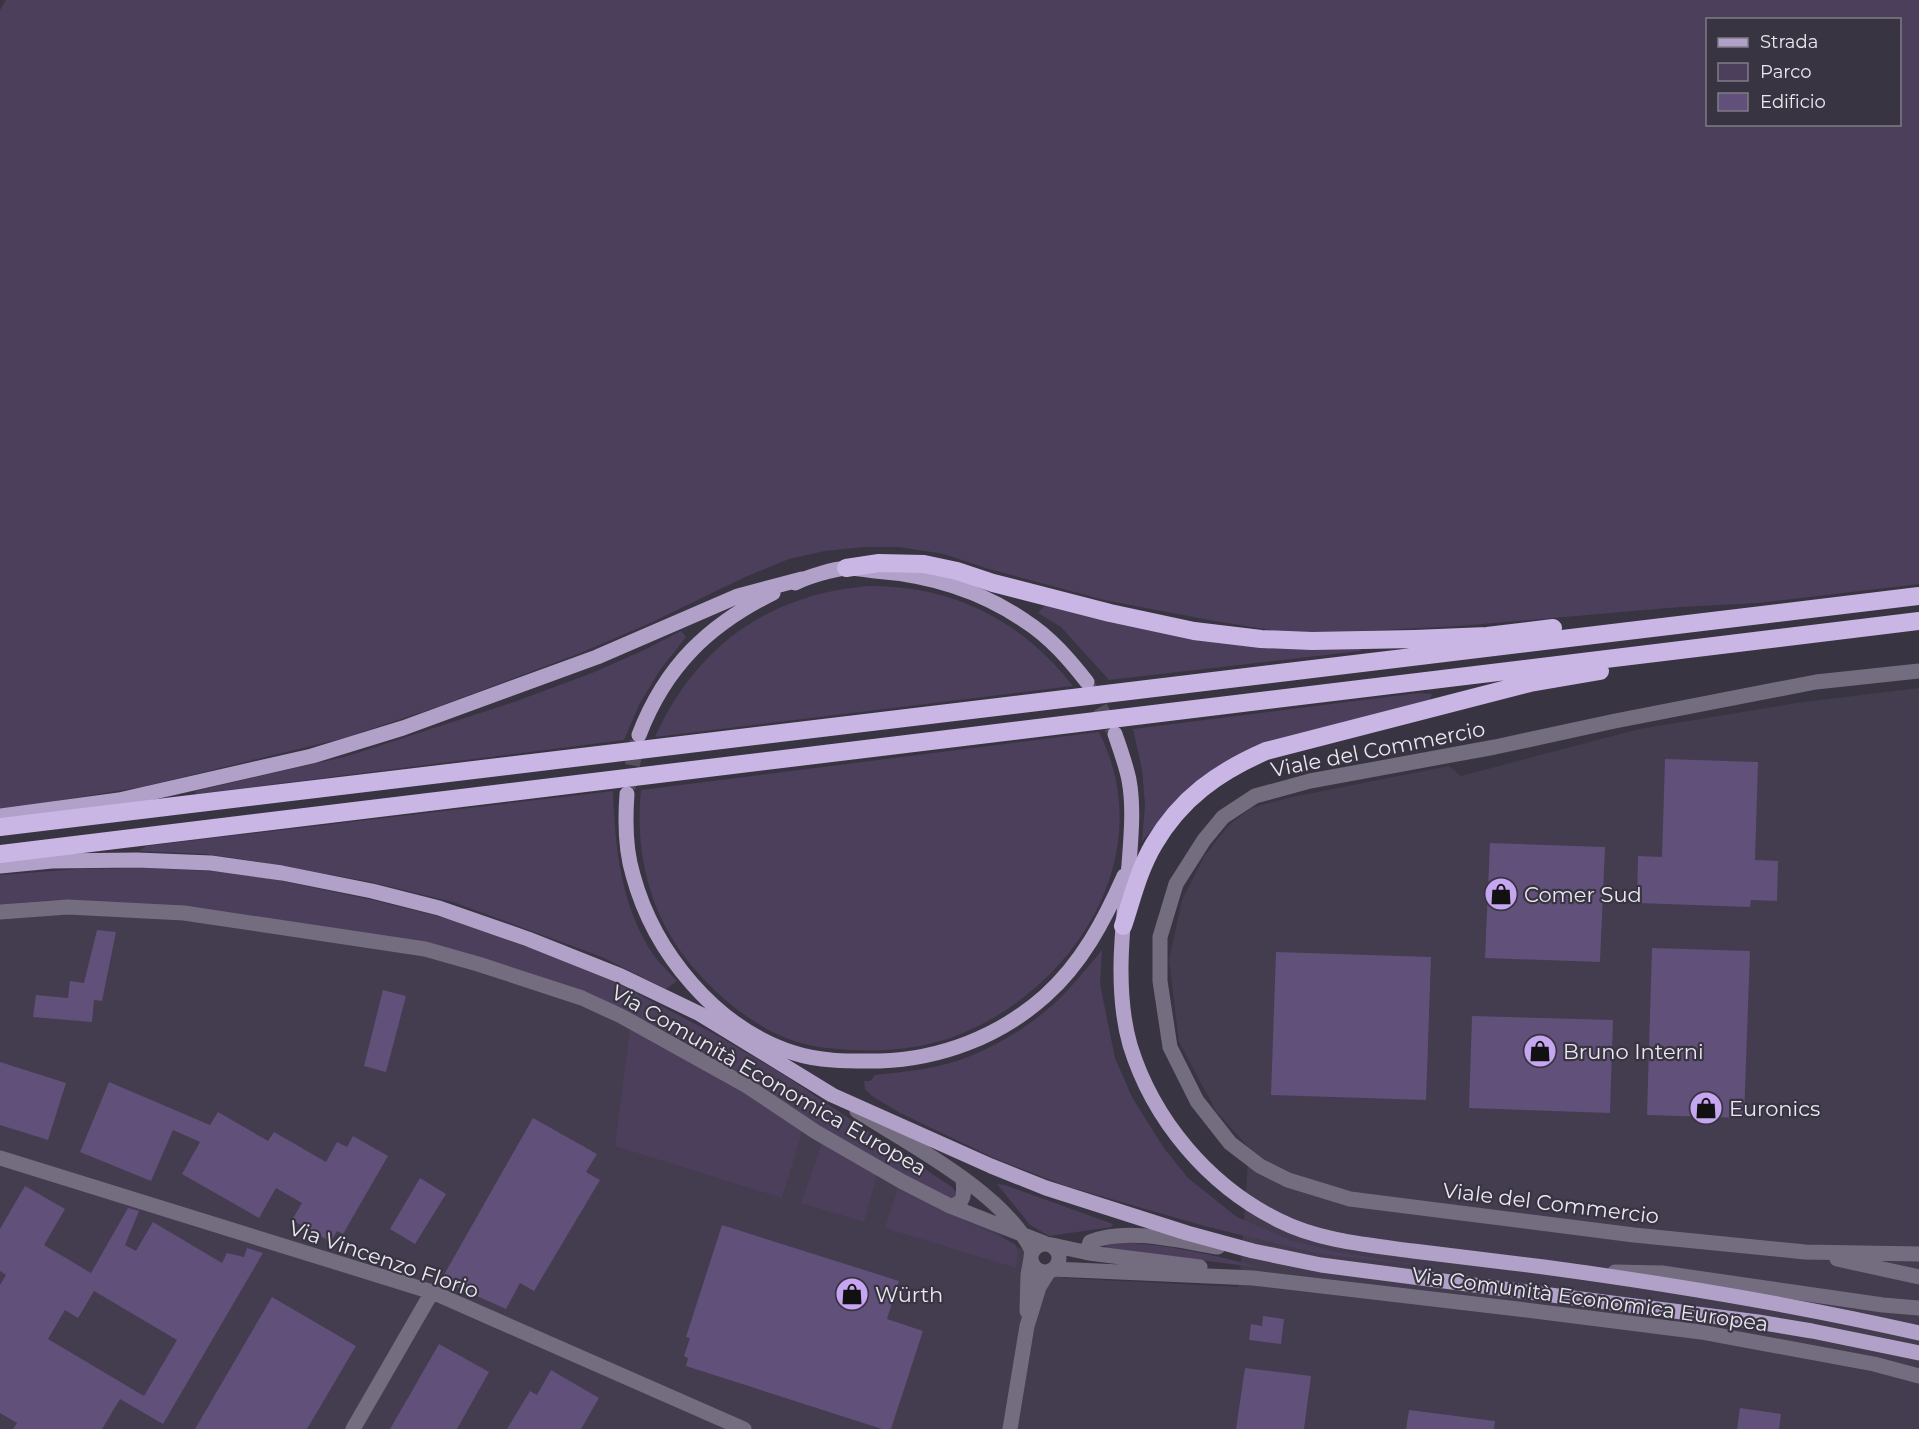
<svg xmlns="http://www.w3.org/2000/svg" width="1919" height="1429" font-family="Montserrat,sans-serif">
  <rect width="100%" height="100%" fill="#393441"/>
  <path fill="#443c4f" d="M 1919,688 L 1919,1429 L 0,1429 L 0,905 L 53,900 L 136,905 L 412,942 L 603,1000 L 655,1026 L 722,1064 L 853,1146 L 951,1201 L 1063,1278 L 1239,1287 L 1249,1148 L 1216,1111 L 1179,1042 L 1169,960 L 1182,900 L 1205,855 L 1229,825 L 1251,808 L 1292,797 L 1449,766 L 1461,776 L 1639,729 L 1796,703 Z"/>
  <path fill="#4b3f5b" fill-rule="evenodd" d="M 6,0 L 1919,0 L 1919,584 L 1758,603 L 1680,607 L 1459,626 L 1322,633 L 1282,632 L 1209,620 L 1104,600 L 989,569 L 944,554 L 899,547 L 865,547 L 825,551 L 789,559 L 743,578 L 648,624 L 578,654 L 437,707 L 344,738 L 142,787 L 0,810 L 0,10 ZM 1708,20 L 1900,20 L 1900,124 L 1708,124 Z
    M 867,586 C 952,585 1020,619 1073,686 L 655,737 C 696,646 768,595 867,586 Z
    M 1045,605 L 1363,648 L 1360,651 L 1109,680 L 1061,627 L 1038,613 Z
    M 681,631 L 686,637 L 660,670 L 639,705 L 624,740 L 196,794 L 195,791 L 348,756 L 514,702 L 592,673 L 644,650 Z
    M 1419,693 L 1432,694 L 1429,701 L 1261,744 L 1168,812 L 1142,841 L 1145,804 L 1142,770 L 1133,729 Z
    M 1099,732 C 1160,853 1077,985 963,1033 C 928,1048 889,1052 852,1050 C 832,1049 812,1047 794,1041 C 757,1028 724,1002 698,973 C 652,923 634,857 641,790 Z
    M 613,791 C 615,849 621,908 655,957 C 661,965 670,973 677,981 L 666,989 L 602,957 L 453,902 L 366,881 L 241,859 L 205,854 L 139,851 L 146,846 Z
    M 149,868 L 226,872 L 272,879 L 373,900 L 449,919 L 579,966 L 611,980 L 713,1033 L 784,1075 L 952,1187 L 957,1193 L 951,1201 L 853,1146 L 722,1064 L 655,1026 L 603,1000 L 438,948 L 136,905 L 53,900 L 0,905 L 0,875 L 79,869 Z
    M 1102,950 L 1100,984 L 1115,1058 L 1132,1097 L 1145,1118 L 1164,1148 L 1188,1178 L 1237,1217 L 1293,1241 L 1338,1252 L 1432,1267 L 1320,1254 L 1204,1226 L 1063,1185 L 994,1158 L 900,1113 L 872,1096 L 865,1089 L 864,1081 L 870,1081 L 875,1075 C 903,1072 931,1069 957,1061 C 991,1050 1034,1024 1059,999 C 1074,984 1088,967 1102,950 Z
    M 630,1029 L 734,1085 L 803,1129 L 782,1198 L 615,1146 Z
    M 822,1143 L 877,1175 L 864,1222 L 801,1203 Z
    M 997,1184 L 1005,1185 L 1113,1224 L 1112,1227 L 1049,1236 L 1030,1225 Z
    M 898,1187 L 939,1208 L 1015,1244 L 1018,1252 L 1016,1268 L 885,1228 Z
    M 1119,1242 C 1168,1245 1214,1254 1262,1268 L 1105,1248 L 1106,1244 Z"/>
  <path fill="#615079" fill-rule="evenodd" d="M 1665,759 L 1758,762 L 1755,860 L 1778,861 L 1777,901 L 1751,900 L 1750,907 L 1637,903 L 1638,856 L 1662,857 Z
    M 1490,843 L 1605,847 L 1600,962 L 1485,958 Z
    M 97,930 L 116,932 L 102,1001 L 94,1000 L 92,1022 L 33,1017 L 36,995 L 68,998 L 70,981 L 84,983 Z
    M 1652,948 L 1750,951 L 1744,1118 L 1647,1115 Z
    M 1276,952 L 1431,957 L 1426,1100 L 1271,1095 Z
    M 383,990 L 406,996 L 386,1072 L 364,1066 Z
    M 1472,1016 L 1613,1020 L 1610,1113 L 1469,1108 Z
    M 0,1062 L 66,1083 L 48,1140 L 0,1125 Z
    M 109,1082 L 210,1125 L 218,1112 L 268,1141 L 274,1132 L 326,1162 L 337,1142 L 347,1147 L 353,1136 L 388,1156 L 343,1234 L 337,1231 L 331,1242 L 292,1220 L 302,1203 L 276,1188 L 259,1218 L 182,1174 L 200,1142 L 173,1130 L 151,1181 L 80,1152 Z
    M 533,1118 L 597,1154 L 586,1172 L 600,1180 L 534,1291 L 520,1283 L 506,1309 L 441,1280 Z
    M 420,1178 L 446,1194 L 415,1244 L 390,1229 Z
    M 25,1186 L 65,1209 L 44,1245 L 91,1273 L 128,1208 L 139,1211 L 125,1245 L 136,1251 L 153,1222 L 222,1263 L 227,1253 L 244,1257 L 247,1248 L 263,1253 L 163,1424 L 120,1399 L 102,1429 L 13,1429 L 17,1423 L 0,1413 L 0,1285 L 6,1275 L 0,1271 L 0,1229 ZM 94,1291 L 177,1340 L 144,1396 L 48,1339 L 65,1310 L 78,1318 Z
    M 722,1225 L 899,1281 L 887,1319 L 923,1331 L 891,1429 L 882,1429 L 686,1366 L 688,1358 L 684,1356 L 690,1338 L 686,1337 Z
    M 272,1297 L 356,1346 L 307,1429 L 195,1429 Z
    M 1263,1316 L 1284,1319 L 1281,1344 L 1249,1340 L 1251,1324 L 1262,1326 Z
    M 439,1344 L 489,1372 L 457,1429 L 390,1429 Z
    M 1245,1368 L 1311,1376 L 1304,1429 L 1236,1429 Z
    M 551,1370 L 599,1398 L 581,1429 L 507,1429 L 530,1391 L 537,1395 Z
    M 1740,1408 L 1781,1414 L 1779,1429 L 1737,1429 Z
    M 1409,1410 L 1495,1421 L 1494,1429 L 1406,1429 Z"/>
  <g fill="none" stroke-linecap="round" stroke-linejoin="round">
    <path stroke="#544f5b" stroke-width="15" stroke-dasharray="15 8" stroke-linecap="butt" d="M 1089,687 L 1112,729
      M 628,788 L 637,741"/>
    <path stroke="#746d80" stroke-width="15" d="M 1919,671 L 1816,682 L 1615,721 L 1495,747 L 1310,781 L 1255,796 L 1223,817 L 1204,840 L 1176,884 L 1160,937 L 1160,981 L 1170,1047 L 1197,1101 L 1230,1143 L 1260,1166 L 1288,1180 L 1350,1199 L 1634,1235 L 1805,1252 L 1919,1254
      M 0,912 L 68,907 L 184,913 L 425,949 L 478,964 L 582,998 L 621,1016 L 747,1086 L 816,1132 L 901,1181 L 950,1206 L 1044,1243
      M 857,1111 C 911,1145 1005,1194 1032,1251
      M 0,1158 L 432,1292 L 744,1429
      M 950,1206 C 966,1204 964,1192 963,1179
      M1031 1258a14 14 0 1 1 28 0a14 14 0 1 1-28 0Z
      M 1052,1245 L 1089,1253 L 1200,1267
      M 1089,1253 L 1088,1248 L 1090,1242 C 1127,1227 1179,1241 1218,1247
      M 1837,1259 L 1919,1277
      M 1053,1269 L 1253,1278 L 1518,1309 L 1701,1332 L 1874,1364 L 1919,1376
      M 1615,1272 L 1662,1273 L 1883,1305 L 1919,1308
      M 1027,1311 L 1028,1275 L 1031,1258
      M 353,1429 L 432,1292
      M 1010,1429 L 1027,1326 L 1039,1287 L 1049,1271"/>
    <path stroke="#b1a1c8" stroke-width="15" d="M 795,583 C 807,577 833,569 847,568 C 856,568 866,570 875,571 C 929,575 980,590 1025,621 C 1050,637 1069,659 1087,682
      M 1115,734 C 1120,749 1126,765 1129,780 C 1134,807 1131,837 1129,865 C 1123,922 1114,989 1130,1045 C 1153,1120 1208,1185 1278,1220 C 1319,1241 1368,1245 1413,1251 C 1457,1256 1501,1262 1544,1267 C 1670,1284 1796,1305 1919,1333
      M 639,735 C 665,667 708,625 773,593
      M 627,794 C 625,821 625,849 633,875 C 654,953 716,1028 794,1053 C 821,1062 852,1061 880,1061 C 940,1059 999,1037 1045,996 C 1082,963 1104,921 1124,876
      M 0,816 L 119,800 L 312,756 L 403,728 L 597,657 L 738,596 L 802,579
      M 0,866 L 52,861 L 137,860 L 211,863 L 282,873 L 372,891 L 439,908 L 528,939 L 621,976 L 700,1014 L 832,1095 L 991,1166 L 1046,1188 L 1187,1233 L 1253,1251 L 1321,1265 L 1758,1322 L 1812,1331 L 1919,1353"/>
    <path stroke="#c9b6e5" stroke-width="18" d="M 846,568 L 879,563 L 924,564 L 957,571 L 993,583 L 1110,613 L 1194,631 L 1261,639 L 1312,641 L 1414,639 L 1487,636 L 1553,628
      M 0,827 L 1919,596
      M 0,854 L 1919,621
      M 1123,926 C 1132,899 1139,869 1154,844 C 1181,798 1218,772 1266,751 L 1530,683 L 1600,671"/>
  </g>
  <defs>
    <symbol id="shop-disc" viewBox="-11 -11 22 22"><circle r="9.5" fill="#c6a6f0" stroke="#393441"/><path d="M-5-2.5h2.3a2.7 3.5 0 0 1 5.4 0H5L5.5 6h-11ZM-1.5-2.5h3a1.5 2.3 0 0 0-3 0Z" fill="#111"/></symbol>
  </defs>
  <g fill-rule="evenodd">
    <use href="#shop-disc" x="1482" y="875" width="38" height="38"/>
    <use href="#shop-disc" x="1521" y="1032" width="38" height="38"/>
    <use href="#shop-disc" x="1687" y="1089" width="38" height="38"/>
    <use href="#shop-disc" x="833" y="1275" width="38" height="38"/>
  </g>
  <g text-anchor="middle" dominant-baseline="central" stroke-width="4.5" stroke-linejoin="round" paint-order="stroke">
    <g font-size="21" fill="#eae7f0" stroke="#393441">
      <text transform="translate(1378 749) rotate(-11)">Viale del Commercio</text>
      <text transform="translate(769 1080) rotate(30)">Via Comunità Economica Europea</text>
      <text transform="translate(1551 1203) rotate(7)">Viale del Commercio</text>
      <text transform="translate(384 1259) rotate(19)">Via Vincenzo Florio</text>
      <text transform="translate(1590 1299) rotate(8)">Via Comunità Economica Europea</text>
    </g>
    <g font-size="21" fill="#eae7f0" stroke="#393441" text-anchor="start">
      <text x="1524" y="894">Comer Sud</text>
      <text x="1563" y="1051">Bruno Interni</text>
      <text x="1729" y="1108">Euronics</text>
      <text x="875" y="1294">Würth</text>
    </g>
  </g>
  <rect x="1706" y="18" width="195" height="108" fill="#393441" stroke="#807c87" stroke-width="1.5"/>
  <rect x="1718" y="38" width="30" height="9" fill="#b1a1c8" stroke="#807c87" stroke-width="1.5"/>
  <text x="1760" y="48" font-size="18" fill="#eae7f0">Strada</text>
  <rect x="1718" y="63" width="30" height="18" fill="#4b3f5b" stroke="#807c87" stroke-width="1.5"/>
  <text x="1760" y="78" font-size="18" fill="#eae7f0">Parco</text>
  <rect x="1718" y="93" width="30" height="18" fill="#615079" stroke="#807c87" stroke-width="1.5"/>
  <text x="1760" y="108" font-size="18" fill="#eae7f0">Edificio</text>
</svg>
